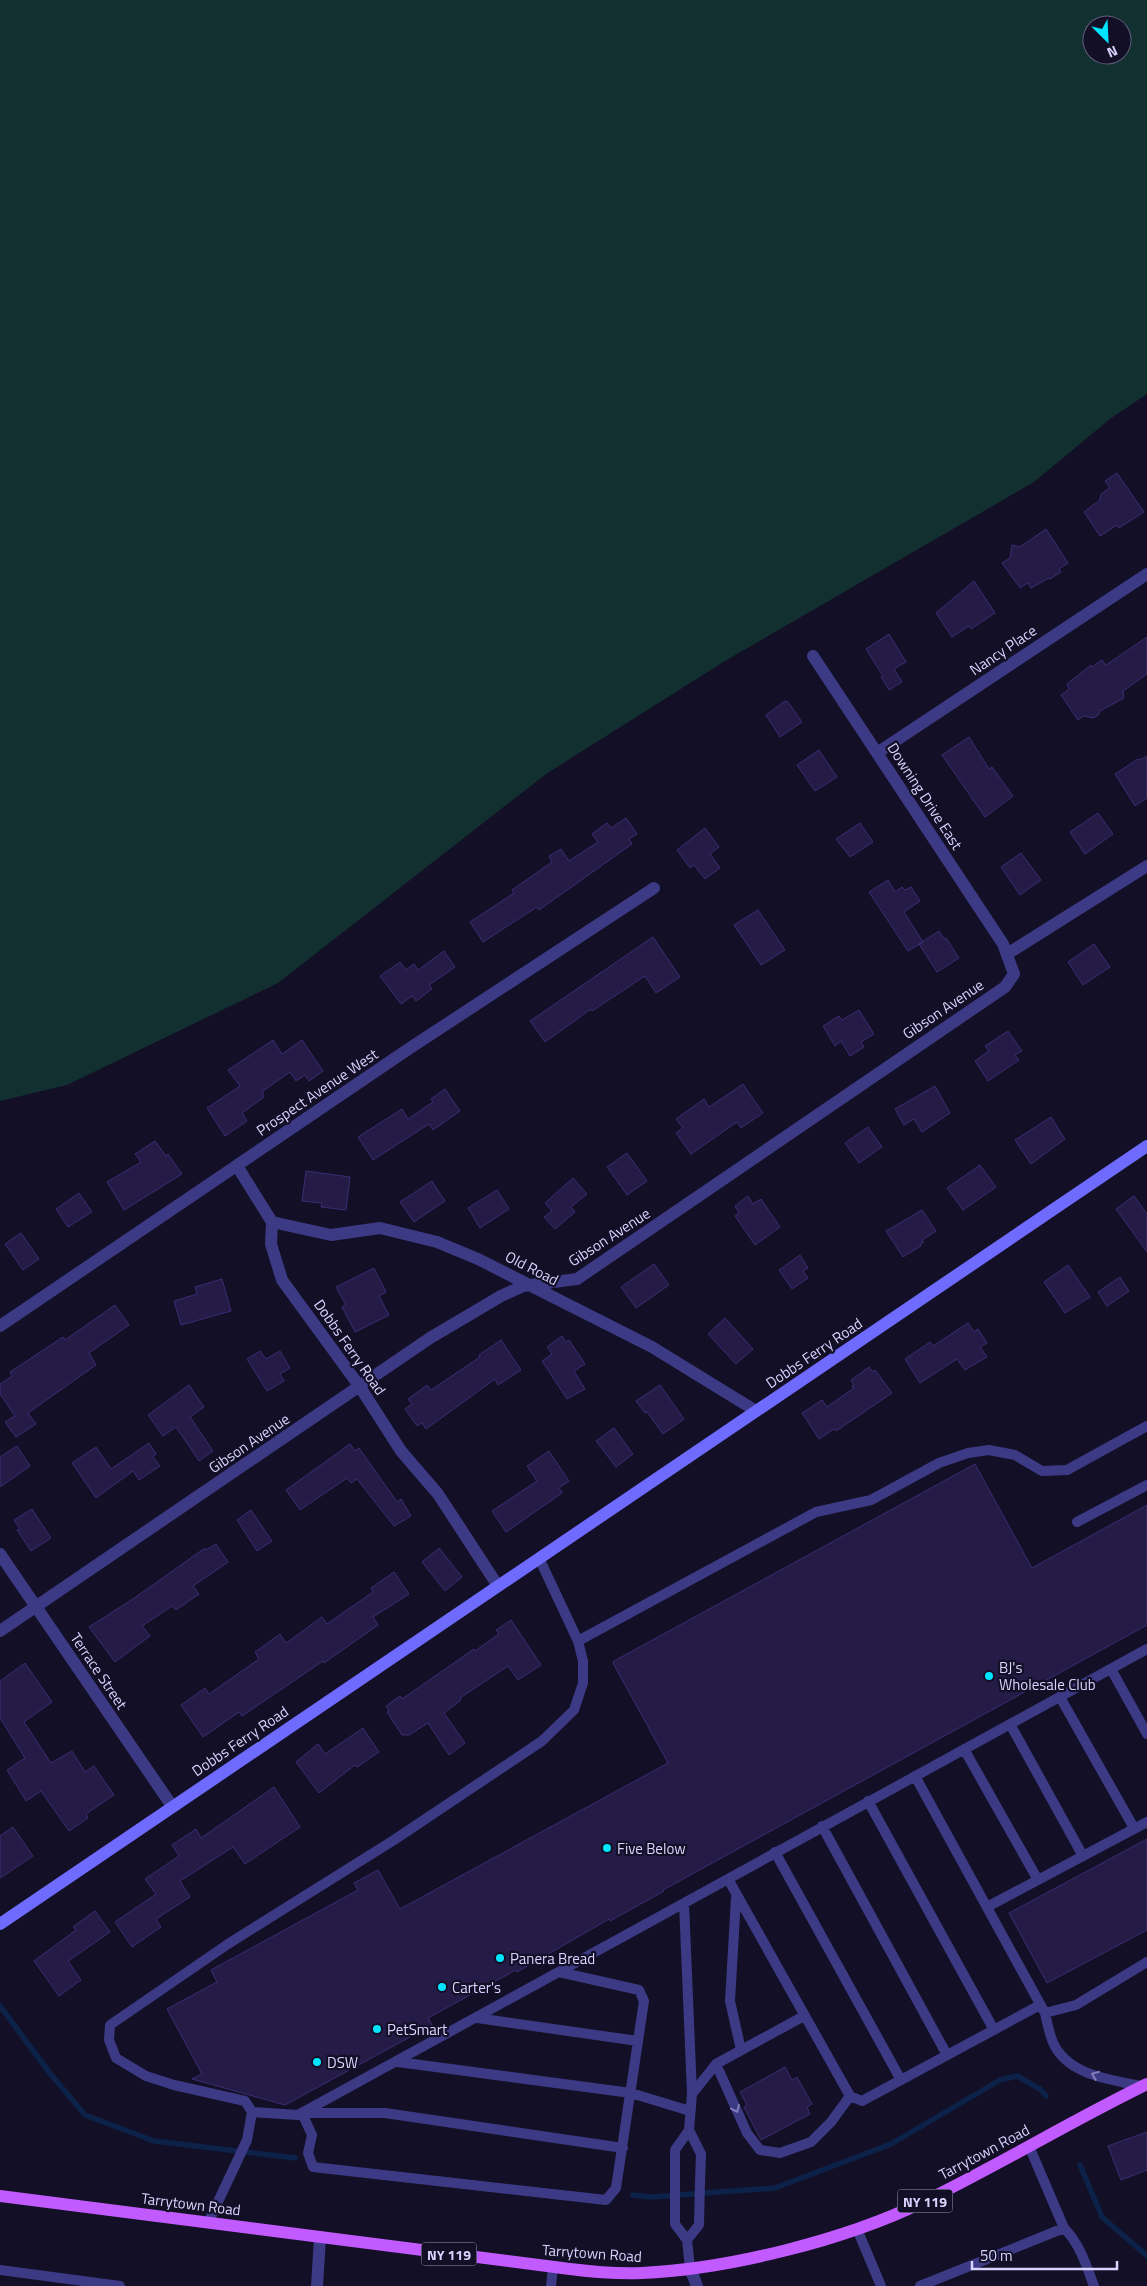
<svg xmlns="http://www.w3.org/2000/svg" width="1147" height="2286" font-family="'Titillium Web',sans-serif">
  <rect width="100%" height="100%" fill="#130f26"/>
  <path fill="#12302f" fill-rule="evenodd" d="M 0,0 L 1147,0 L 1147,394 L 1110,419 L 1034,482 L 725,661 L 546,774 L 278,983 L 67,1085 L 0,1101 ZM 1092,25 L 1122,25 L 1122,55 L 1092,55 Z"/>
  <g fill="none" stroke-linecap="round" stroke-linejoin="round">
    <path stroke="#0c2248" stroke-width="5.5" d="M 0,2006 L 49,2072 L 85,2115 L 154,2141 L 295,2158
      M 1080,2165 L 1102,2217 L 1147,2256
      M 633,2195 L 651,2197 L 775,2188 L 891,2144 L 1000,2080 L 1017,2076 L 1040,2089 L 1046,2096"/>
  </g>
  <path fill="#241b47" stroke="#3b2d73" d="M 1117,473 L 1144,512 L 1119,528 L 1117,525 L 1100,536 L 1084,512 L 1100,500 L 1101,494 L 1110,488 L 1105,481 Z
    M 1046,529 L 1068,563 L 1059,569 L 1061,572 L 1050,579 L 1049,578 L 1031,588 L 1028,583 L 1020,588 L 1002,563 L 1010,558 L 1012,545 L 1020,547 Z
    M 974,581 L 995,613 L 971,629 L 969,626 L 952,637 L 936,613 Z
    M 889,634 L 906,662 L 894,669 L 902,682 L 889,690 L 881,677 L 883,676 L 866,649 Z
    M 1147,637 L 1147,674 L 1123,691 L 1124,698 L 1100,711 L 1099,714 L 1094,718 L 1084,716 L 1078,720 L 1061,695 L 1069,689 L 1067,684 L 1091,665 L 1092,667 L 1102,660 L 1106,665 Z
    M 785,701 L 788,702 L 802,722 L 780,737 L 766,715 Z
    M 969,737 L 989,769 L 992,767 L 1013,796 L 985,817 L 942,755 Z
    M 819,750 L 837,777 L 815,791 L 797,765 Z
    M 1147,756 L 1147,798 L 1135,806 L 1115,774 L 1138,759 L 1140,760 Z
    M 1098,813 L 1113,834 L 1085,854 L 1070,832 Z
    M 626,818 L 637,834 L 629,839 L 632,844 L 539,910 L 537,907 L 483,942 L 470,922 L 514,893 L 512,890 L 552,862 L 549,856 L 561,849 L 569,861 L 598,842 L 592,834 L 607,823 L 611,828 Z
    M 860,823 L 873,842 L 850,857 L 836,839 Z
    M 705,828 L 719,847 L 710,854 L 720,868 L 705,879 L 694,865 L 690,868 L 677,850 Z
    M 1021,853 L 1041,880 L 1020,895 L 1001,867 Z
    M 888,880 L 895,892 L 902,887 L 905,890 L 911,887 L 920,901 L 904,912 L 923,942 L 908,951 L 869,892 Z
    M 758,910 L 785,950 L 761,965 L 734,925 Z
    M 939,931 L 944,939 L 946,938 L 959,958 L 937,972 L 919,944 Z
    M 653,937 L 680,977 L 656,993 L 645,976 L 592,1011 L 591,1009 L 545,1042 L 530,1021 Z
    M 1094,944 L 1110,967 L 1083,985 L 1068,962 Z
    M 444,951 L 455,967 L 429,985 L 432,989 L 416,1001 L 412,996 L 401,1004 L 380,976 L 400,962 L 406,970 L 414,964 L 418,970 Z
    M 859,1010 L 874,1034 L 861,1042 L 864,1047 L 850,1056 L 841,1041 L 835,1046 L 823,1026 L 839,1016 L 842,1020 Z
    M 1008,1031 L 1022,1051 L 1015,1055 L 1019,1060 L 988,1081 L 975,1061 L 989,1051 L 985,1046 Z
    M 273,1040 L 282,1054 L 302,1040 L 323,1071 L 309,1081 L 305,1075 L 296,1081 L 290,1072 L 263,1091 L 263,1098 L 242,1113 L 247,1121 L 225,1136 L 207,1108 L 240,1086 L 228,1070 Z
    M 743,1084 L 763,1113 L 741,1128 L 737,1122 L 691,1154 L 676,1133 L 683,1128 L 676,1119 L 704,1099 L 709,1107 Z
    M 935,1086 L 950,1113 L 922,1132 L 914,1119 L 904,1125 L 895,1109 Z
    M 445,1089 L 460,1111 L 433,1130 L 429,1124 L 373,1160 L 358,1137 L 402,1109 L 408,1119 L 433,1102 L 431,1099 Z
    M 1051,1117 L 1065,1139 L 1031,1164 L 1015,1140 Z
    M 868,1127 L 882,1147 L 859,1163 L 845,1143 Z
    M 155,1141 L 166,1156 L 168,1154 L 182,1174 L 124,1210 L 107,1182 L 141,1162 L 135,1154 Z
    M 627,1153 L 647,1181 L 627,1195 L 607,1167 Z
    M 980,1165 L 996,1187 L 963,1210 L 947,1188 Z
    M 306,1171 L 350,1177 L 346,1210 L 321,1207 L 322,1203 L 302,1201 Z
    M 573,1178 L 587,1194 L 571,1207 L 575,1212 L 555,1229 L 544,1217 L 552,1211 L 545,1203 Z
    M 432,1181 L 445,1201 L 414,1222 L 400,1202 Z
    M 497,1190 L 509,1209 L 480,1228 L 468,1208 Z
    M 79,1193 L 92,1212 L 68,1227 L 56,1209 Z
    M 748,1196 L 753,1204 L 761,1199 L 780,1227 L 755,1245 L 735,1216 L 739,1213 L 735,1206 Z
    M 1134,1196 L 1147,1214 L 1147,1252 L 1116,1209 Z
    M 922,1210 L 936,1231 L 922,1240 L 924,1242 L 920,1244 L 921,1246 L 903,1257 L 886,1231 Z
    M 21,1233 L 39,1259 L 23,1270 L 5,1244 Z
    M 800,1255 L 808,1268 L 803,1271 L 808,1278 L 792,1289 L 779,1270 Z
    M 654,1264 L 669,1285 L 636,1308 L 621,1287 Z
    M 1068,1265 L 1090,1297 L 1065,1313 L 1044,1282 Z
    M 374,1268 L 386,1292 L 379,1296 L 389,1315 L 355,1332 L 342,1307 L 346,1305 L 336,1287 Z
    M 1120,1277 L 1129,1291 L 1107,1306 L 1098,1292 Z
    M 222,1279 L 231,1311 L 181,1325 L 174,1301 L 197,1294 L 195,1287 Z
    M 115,1305 L 129,1325 L 89,1353 L 96,1365 L 28,1413 L 36,1424 L 16,1437 L 5,1422 L 15,1416 L 0,1394 L 0,1384 L 12,1376 L 10,1372 L 63,1337 L 65,1340 Z
    M 725,1318 L 753,1349 L 736,1364 L 708,1334 Z
    M 968,1323 L 974,1332 L 978,1329 L 987,1343 L 980,1347 L 987,1357 L 965,1370 L 957,1359 L 920,1383 L 905,1359 L 930,1342 L 933,1346 Z
    M 562,1336 L 566,1342 L 569,1340 L 585,1364 L 574,1371 L 585,1389 L 567,1399 L 542,1361 L 552,1354 L 547,1347 Z
    M 501,1340 L 521,1370 L 498,1385 L 495,1379 L 426,1429 L 422,1423 L 417,1426 L 405,1409 L 412,1404 L 408,1399 L 427,1385 L 431,1390 L 480,1357 L 479,1355 Z
    M 260,1351 L 266,1359 L 280,1351 L 290,1368 L 280,1374 L 284,1381 L 267,1391 L 247,1359 Z
    M 869,1367 L 873,1372 L 875,1370 L 892,1393 L 836,1431 L 834,1429 L 819,1439 L 802,1413 L 822,1400 L 827,1407 L 854,1388 L 852,1386 L 854,1385 L 851,1380 Z
    M 189,1385 L 204,1407 L 190,1417 L 213,1451 L 199,1461 L 176,1427 L 163,1436 L 148,1415 Z
    M 660,1385 L 684,1419 L 663,1434 L 647,1412 L 645,1413 L 636,1401 Z
    M 614,1428 L 633,1454 L 616,1467 L 596,1441 Z
    M 149,1443 L 156,1454 L 153,1457 L 160,1466 L 139,1480 L 133,1471 L 96,1498 L 72,1463 L 96,1447 L 111,1469 Z
    M 350,1444 L 355,1451 L 359,1448 L 397,1502 L 401,1499 L 411,1516 L 394,1526 L 357,1479 L 351,1483 L 347,1478 L 300,1510 L 286,1490 Z
    M 17,1446 L 30,1466 L 0,1487 L 0,1457 Z
    M 549,1451 L 569,1481 L 559,1488 L 562,1493 L 506,1532 L 492,1511 L 537,1481 L 527,1466 Z
    M 975,1464 L 1032,1568 L 1147,1505 L 1147,1625 L 663,1890 L 664,1891 L 610,1921 L 609,1919 L 517,1972 L 516,1970 L 428,2018 L 432,2025 L 285,2105 L 192,2079 L 202,2074 L 167,2009 L 217,1982 L 211,1970 L 358,1890 L 354,1883 L 378,1870 L 400,1909 L 668,1763 L 613,1663 L 614,1661 Z
    M 32,1509 L 51,1538 L 31,1551 L 17,1530 L 20,1529 L 14,1520 Z
    M 251,1510 L 272,1541 L 257,1551 L 237,1520 Z
    M 216,1544 L 228,1562 L 193,1586 L 199,1594 L 176,1610 L 172,1606 L 142,1626 L 150,1636 L 115,1662 L 89,1627 L 133,1599 L 205,1548 L 206,1550 Z
    M 439,1548 L 462,1577 L 445,1591 L 422,1562 Z
    M 394,1572 L 409,1594 L 373,1617 L 378,1625 L 324,1663 L 323,1661 L 242,1716 L 239,1712 L 203,1737 L 181,1705 L 205,1688 L 209,1694 L 259,1659 L 255,1652 L 280,1634 L 286,1643 L 322,1617 L 327,1624 L 373,1592 L 371,1588 Z
    M 511,1620 L 541,1665 L 518,1680 L 508,1666 L 460,1698 L 461,1700 L 444,1713 L 465,1743 L 449,1755 L 428,1723 L 409,1735 L 402,1735 L 387,1712 L 389,1711 L 386,1706 L 400,1696 L 402,1699 L 474,1649 L 475,1651 L 499,1634 L 496,1630 Z
    M 25,1663 L 52,1702 L 24,1722 L 51,1763 L 72,1751 L 85,1772 L 94,1766 L 114,1795 L 86,1814 L 88,1818 L 69,1831 L 41,1791 L 26,1801 L 7,1770 L 25,1758 L 0,1718 L 0,1681 Z
    M 363,1728 L 379,1752 L 357,1767 L 355,1765 L 319,1793 L 296,1762 L 318,1744 L 325,1754 Z
    M 274,1787 L 300,1827 L 245,1864 L 233,1847 L 180,1881 L 190,1897 L 156,1919 L 161,1927 L 132,1947 L 115,1922 L 156,1894 L 145,1879 L 179,1856 L 172,1845 L 196,1829 L 201,1838 Z
    M 13,1827 L 33,1856 L 0,1878 L 0,1836 Z
    M 1147,1839 L 1147,1930 L 1047,1983 L 1009,1913 Z
    M 95,1911 L 110,1932 L 68,1961 L 81,1980 L 59,1996 L 34,1961 L 76,1930 L 73,1927 Z
    M 785,2067 L 792,2080 L 797,2077 L 812,2104 L 807,2107 L 810,2114 L 761,2140 L 744,2107 L 747,2105 L 740,2092 Z
    M 1147,2132 L 1147,2170 L 1121,2180 L 1108,2146 Z"/>
  <g fill="none" stroke-linecap="round" stroke-linejoin="round">
    <path stroke="#3d3a85" stroke-width="10" d="M 1077,1522 L 1147,1485
      M 578,1641 L 816,1512 L 871,1500 L 939,1463 L 968,1453 L 989,1450 L 1015,1455 L 1042,1471 L 1067,1470 L 1147,1426
      M 1111,1669 L 1147,1734
      M 1060,1697 L 1134,1828
      M 1010,1724 L 1083,1856
      M 964,1749 L 1038,1880
      M 915,1776 L 1045,2013 L 1076,2005 L 1147,1962
      M 868,1801 L 994,2030
      M 822,1826 L 947,2055
      M 775,1852 L 901,2080
      M 728,1879 L 850,2096 L 862,2101 L 1040,2005
      M 736,1898 L 730,2001 L 741,2050
      M 684,1903 L 692,2094 L 689,2130
      M 987,1907 L 1147,1822
      M 559,1972 L 639,1990 L 644,2001 L 616,2188 L 606,2200 L 313,2167 L 308,2153 L 312,2135 L 302,2113 L 385,2113 L 623,2148
      M 1045,2013 C 1047,2022 1049,2032 1052,2040 C 1065,2075 1111,2080 1142,2086
      M 477,2018 L 638,2041
      M 398,2062 L 631,2093 L 690,2111
      M 716,2064 L 747,2133 L 760,2150 L 780,2153 L 811,2142 L 831,2122 L 850,2096
      M 692,2094 L 716,2064 L 804,2016
      M 252,2112 L 298,2115 L 1147,1649
      M 689,2130 L 701,2154 L 700,2182 L 699,2225 L 687,2240 L 675,2224 L 675,2150 Z
      M 208,2223 L 247,2140 L 252,2112 L 245,2101 L 174,2085 L 146,2076 L 116,2058 L 109,2040 L 110,2025 L 228,1944 L 394,1840 L 542,1741 L 574,1710 L 583,1683 L 583,1661 L 578,1641 L 539,1558
      M 1064,2228 C 1080,2244 1086,2265 1094,2286
      M 857,2229 L 881,2286
      M 687,2240 L 690,2268
      M 0,2270 L 120,2286
      M 551,2286 L 553,2267
      M 920,2286 L 1064,2228 L 1029,2146"/>
    <path stroke="#3d3a85" stroke-width="12" d="M 877,753 L 1147,574
      M 1007,954 L 1147,866
      M 237,1166 L 272,1222 L 271,1244 L 282,1280 L 360,1387 L 401,1451 L 438,1494 L 498,1586
      M 272,1222 L 331,1235 L 380,1228 L 437,1242 L 478,1259 L 652,1347 L 756,1411
      M 0,1326 L 410,1048 L 654,888
      M 0,1554 L 172,1806
      M 0,1631 L 430,1338 L 501,1296 L 523,1286 L 577,1279 L 1005,987 L 1014,974 L 1003,944 L 813,656
      M 690,2268 L 697,2286
      M 317,2286 L 320,2237"/>
    <path stroke="#6f6bff" stroke-width="12" d="M 0,1924 L 1147,1146"/>
    <path stroke="#c25bff" stroke-width="12" d="M 0,2196 L 570,2269 C 594,2272 618,2274 642,2273 C 729,2269 845,2240 923,2202 C 999,2165 1071,2121 1147,2084"/>
  </g>
  <defs><path id="oneway-chevron" d="M-2-3.5L2.5 0L-2 3.5" fill="none" stroke-width="1.6" stroke-linecap="round" stroke-linejoin="round" transform="scale(1.25)"/></defs>
  <g stroke="#837fbc">
    <use href="#oneway-chevron" transform="translate(1095 2075) rotate(-158)"/>
    <use href="#oneway-chevron" transform="translate(736 2109) rotate(65)"/>
  </g>
  <g fill="#00e5ff" stroke="#130f26" stroke-width="2">
    <circle cx="989" cy="1676" r="5"/>
    <circle cx="607" cy="1848" r="5"/>
    <circle cx="500" cy="1958" r="5"/>
    <circle cx="442" cy="1987" r="5"/>
    <circle cx="377" cy="2029" r="5"/>
    <circle cx="317" cy="2062" r="5"/>
  </g>
  <g text-anchor="middle" dominant-baseline="central" stroke-width="4.5" stroke-linejoin="round" paint-order="stroke">
    <g fill="#130f26" stroke="#9e99be" stroke-width="1">
      <rect x="897.5" y="2189.5" width="55" height="23" rx="4"/>
      <rect x="421.5" y="2242.5" width="55" height="23" rx="4"/>
    </g>
    <g font-size="14" font-weight="bold" fill="#d9d4ff">
      <text x="925" y="2201">NY 119</text>
      <text x="449" y="2254">NY 119</text>
    </g>
    <g font-size="15" fill="#d9d4ff" stroke="#130f26">
      <text transform="translate(1003 650) rotate(-34)">Nancy Place</text>
      <text transform="translate(925 796) rotate(57)">Downing Drive East</text>
      <text transform="translate(943 1009) rotate(-34)">Gibson Avenue</text>
      <text transform="translate(317 1092) rotate(-34)">Prospect Avenue West</text>
      <text transform="translate(609 1237) rotate(-33)">Gibson Avenue</text>
      <text transform="translate(532 1268) rotate(27)">Old Road</text>
      <text transform="translate(350 1347) rotate(55)">Dobbs Ferry Road</text>
      <text transform="translate(814 1353) rotate(-34)">Dobbs Ferry Road</text>
      <text transform="translate(249 1443) rotate(-34)">Gibson Avenue</text>
      <text transform="translate(99 1671) rotate(56)">Terrace Street</text>
      <text transform="translate(240 1741) rotate(-34)">Dobbs Ferry Road</text>
      <text transform="translate(984 2152) rotate(-28)">Tarrytown Road</text>
      <text transform="translate(191 2204) rotate(7)">Tarrytown Road</text>
      <text transform="translate(592 2253) rotate(4)">Tarrytown Road</text>
    </g>
    <g font-size="15" fill="#d9d4ff" stroke="#130f26" text-anchor="start">
      <text x="999" y="1667">BJ's<tspan x="999" dy="17">Wholesale Club</tspan></text>
      <text x="617" y="1848">Five Below</text>
      <text x="510" y="1958">Panera Bread</text>
      <text x="452" y="1987">Carter's</text>
      <text x="387" y="2029">PetSmart</text>
      <text x="327" y="2062">DSW</text>
    </g>
  </g>
  <g transform="translate(1107 40) rotate(156)"><circle r="24" fill="#130f26" stroke="#625e7d"/>
  <path d="M0-4L9 19L0 12L-9 19Z" fill="#00e5ff"/>
  <text y="-8" font-size="14" font-weight="bold" text-anchor="middle" fill="#d9d4ff">N</text>
  </g>
  <path d="M972 2261v8h145v-8" fill="none" stroke="#d9d4ff" stroke-width="2.5"/>
  <text x="980" y="2261" font-size="15" fill="#d9d4ff" stroke="#130f26" stroke-width="4" paint-order="stroke">50 m</text>
</svg>
